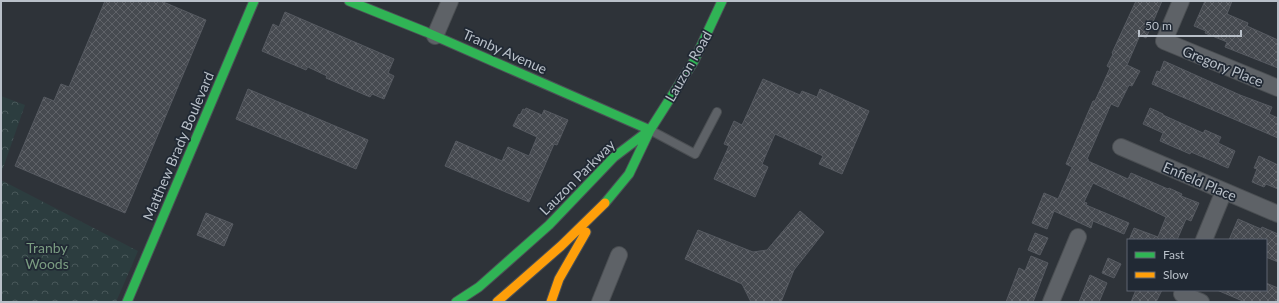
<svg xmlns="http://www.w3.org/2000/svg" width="1279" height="303" font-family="Lato,sans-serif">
  <defs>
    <pattern id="forest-crowns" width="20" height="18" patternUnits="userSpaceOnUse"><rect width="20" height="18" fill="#2c3d3f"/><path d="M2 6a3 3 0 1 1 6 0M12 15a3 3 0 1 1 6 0" fill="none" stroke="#485759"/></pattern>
    <pattern id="building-cross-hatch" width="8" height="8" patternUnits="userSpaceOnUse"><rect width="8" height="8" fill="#464a50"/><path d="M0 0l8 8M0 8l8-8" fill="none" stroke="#5f6268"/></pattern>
  </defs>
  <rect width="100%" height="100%" fill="#2e3339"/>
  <path fill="url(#forest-crowns)" d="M 1,96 L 25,105 L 1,174 Z
    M 1,180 L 138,251 L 116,302 L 1,302 Z"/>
  <path fill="url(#building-cross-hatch)" stroke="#565a61" d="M 105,1 L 161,1 L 206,20 L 125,213 L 15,166 L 44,97 L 54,101 L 61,84 L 69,87 Z
    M 1136,1 L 1162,1 L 1146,38 L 1140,35 L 1127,65 L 1140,71 L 1132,86 L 1129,85 L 1118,107 L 1111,104 L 1087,159 L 1089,160 L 1088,161 L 1128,179 L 1131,173 L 1168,189 L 1169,188 L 1182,194 L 1181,196 L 1199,203 L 1191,221 L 1186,219 L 1177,240 L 1129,240 L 1134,228 L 1158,237 L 1166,217 L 1093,183 L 1084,202 L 1087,203 L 1086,205 L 1129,223 L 1124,234 L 1093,221 L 1091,228 L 1054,211 L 1047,229 L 1032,223 L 1044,193 L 1058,199 L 1072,167 L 1066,164 L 1093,101 L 1095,101 L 1110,68 L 1107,66 L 1113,54 L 1112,53 Z
    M 1205,1 L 1232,1 L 1227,14 L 1248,23 L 1247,26 L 1278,40 L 1278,68 L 1225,47 L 1227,42 L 1205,33 L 1206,31 L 1194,26 Z
    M 285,12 L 394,59 L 388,73 L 394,76 L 384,99 L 372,94 L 370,97 L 326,78 L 327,76 L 308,67 L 306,70 L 262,51 L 273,24 L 279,27 Z
    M 1164,61 L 1240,95 L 1272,107 L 1269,114 L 1278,118 L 1278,138 L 1152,84 L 1157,71 L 1160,72 Z
    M 763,79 L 800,95 L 802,91 L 817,97 L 820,89 L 869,111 L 842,174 L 819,164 L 823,156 L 775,134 L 762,164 L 768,167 L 755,197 L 714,179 L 729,146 L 724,144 L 734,121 L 742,125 Z
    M 248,89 L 368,140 L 356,169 L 236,119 Z
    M 526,108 L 542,115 L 544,110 L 568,120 L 557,145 L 554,144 L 529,202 L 445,166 L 456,141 L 502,161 L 508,147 L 529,156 L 537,137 L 513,126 L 519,114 L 520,115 L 523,109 L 525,110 Z
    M 1150,108 L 1163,114 L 1163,115 L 1203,133 L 1205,130 L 1221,137 L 1218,143 L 1235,151 L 1228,168 L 1191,152 L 1190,154 L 1160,141 L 1163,133 L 1143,124 Z
    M 1259,156 L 1278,165 L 1278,189 L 1266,184 L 1264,187 L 1252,182 L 1257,169 L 1254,168 Z
    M 800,211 L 824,232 L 794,270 L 781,302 L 751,302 L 742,284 L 685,259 L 698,230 L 753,252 L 767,250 Z
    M 206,213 L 233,224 L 224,246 L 197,235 Z
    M 1238,219 L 1261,229 L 1262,227 L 1278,234 L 1278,262 L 1266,257 L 1266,240 L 1229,240 Z
    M 1035,233 L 1048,238 L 1040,255 L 1028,250 Z
    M 1031,256 L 1048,263 L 1033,302 L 1006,302 L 1019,268 L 1025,271 Z
    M 1108,258 L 1121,264 L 1114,278 L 1102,273 Z
    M 1090,275 L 1107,283 L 1099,302 L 1079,302 Z
    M 1266,283 L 1278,288 L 1278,302 L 1245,302 L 1217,290 L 1266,290 Z
    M 1136,290 L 1162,290 L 1156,302 L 1131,302 Z"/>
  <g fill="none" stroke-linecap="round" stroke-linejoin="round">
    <defs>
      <path id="lane" d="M 650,130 L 695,154 L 717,112"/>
      <path id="street" d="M 1181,1 L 1164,41 L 1278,88
        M 435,36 L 450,1
        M 1121,147 L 1278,214
        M 1204,240 L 1224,191
        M 1184,290 L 1182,294 L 1201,302
        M 600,302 L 619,255
        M 1051,302 L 1078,237"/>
      <path id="fast" d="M 349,1 L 426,32 L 650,130
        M 605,203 L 629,174 L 650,130 L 694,61 L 722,1
        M 127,302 L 254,1
        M 456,302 L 479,287 L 549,225 L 614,157 L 647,132"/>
      <path id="slow" d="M 497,302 L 561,246 L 605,203
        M 551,302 L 559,279 L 586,232"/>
    </defs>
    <use href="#lane" stroke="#4a4e52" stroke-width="10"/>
    <use href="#street" stroke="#4a4e52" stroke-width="18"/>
    <use href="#fast" stroke="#4b5056" stroke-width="11"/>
    <use href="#slow" stroke="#4b5056" stroke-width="11"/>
    <use href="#lane" stroke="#5e6267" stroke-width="8"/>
    <use href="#street" stroke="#5e6267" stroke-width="16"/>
    <use href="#fast" stroke="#30b455" stroke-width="9"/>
    <use href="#slow" stroke="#ff9f0a" stroke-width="9"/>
  </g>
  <g text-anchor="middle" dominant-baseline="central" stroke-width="3.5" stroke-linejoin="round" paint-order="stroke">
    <g font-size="14" fill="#b9c0c9" stroke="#212934">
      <text transform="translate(505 51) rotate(24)">Tranby Avenue</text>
      <text transform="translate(688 66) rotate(-60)">Lauzon Road</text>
      <text transform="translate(1223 66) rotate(22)">Gregory Place</text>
      <text transform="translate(178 146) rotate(-67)">Matthew Brady Boulevard</text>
      <text transform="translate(577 177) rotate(-45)">Lauzon Parkway</text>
      <text transform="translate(1200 181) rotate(23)">Enfield Place</text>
    </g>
    <g font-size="14" fill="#7a9c81" stroke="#212934">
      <text x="47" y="247">Tranby<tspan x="47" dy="16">Woods</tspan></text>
    </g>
  </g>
  <rect width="1279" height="303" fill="none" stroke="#b9c0c9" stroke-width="4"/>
  <rect x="1127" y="239" width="140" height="52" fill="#212934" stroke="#5e6570"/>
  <rect x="1135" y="252" width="20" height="6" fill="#30b455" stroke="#5e6570"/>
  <text x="1163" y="259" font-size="12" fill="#b9c0c9">Fast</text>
  <rect x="1135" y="272" width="20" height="6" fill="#ff9f0a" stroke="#5e6570"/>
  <text x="1163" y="279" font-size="12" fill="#b9c0c9">Slow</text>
  <path d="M1139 30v6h102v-6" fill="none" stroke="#b9c0c9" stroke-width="2"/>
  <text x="1145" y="30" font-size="12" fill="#b9c0c9" stroke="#212934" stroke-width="3" paint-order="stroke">50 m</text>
</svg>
